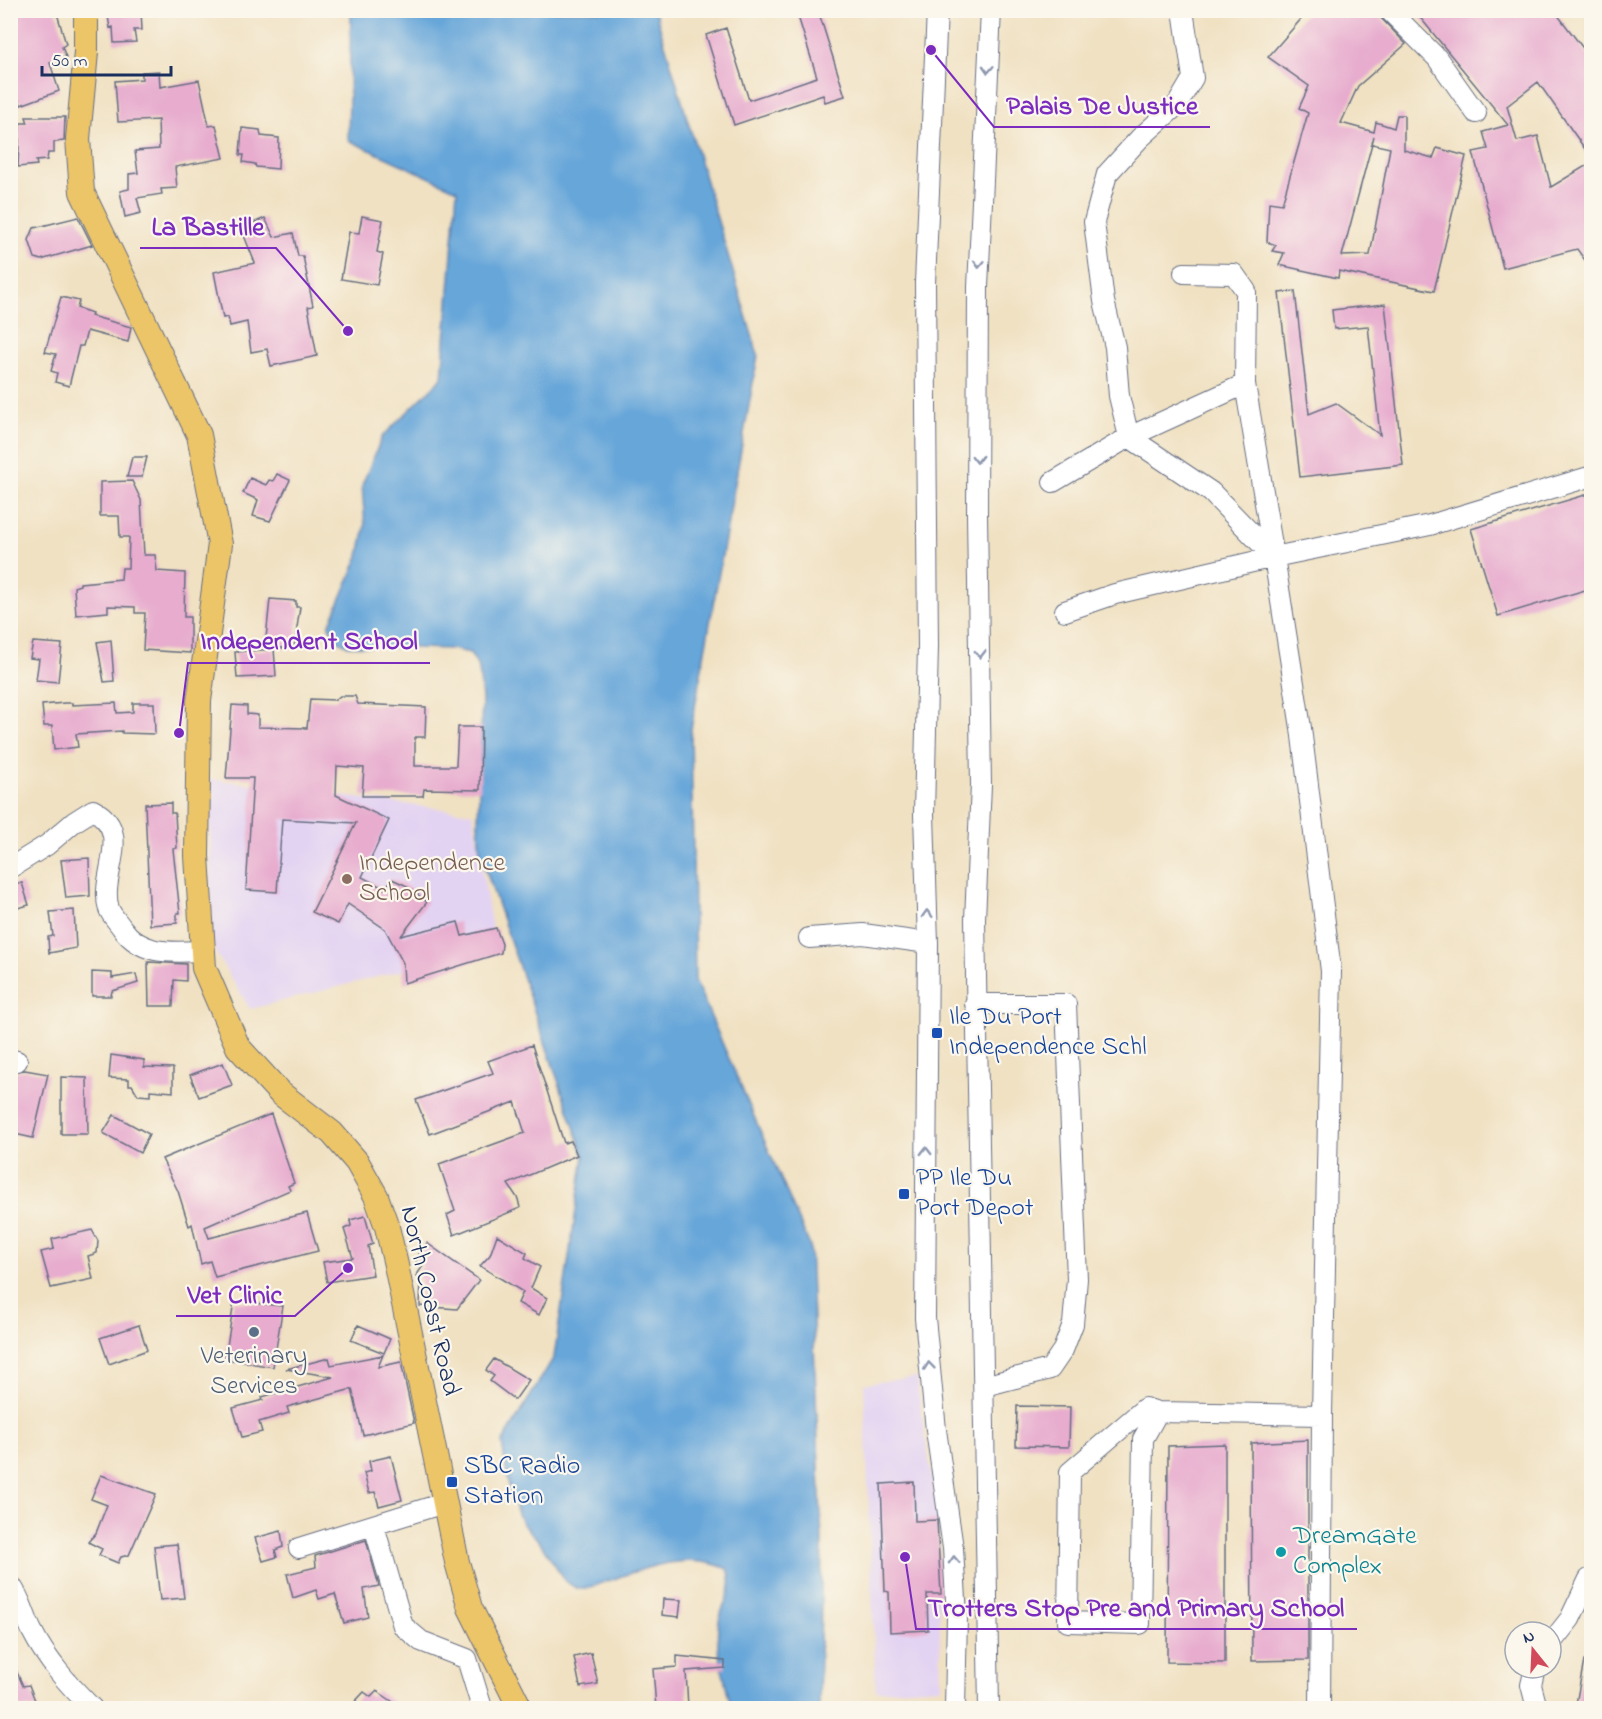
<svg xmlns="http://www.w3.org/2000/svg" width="1602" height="1719" font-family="'Indie Flower',sans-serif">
  <rect width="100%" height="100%" fill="#fbf7ec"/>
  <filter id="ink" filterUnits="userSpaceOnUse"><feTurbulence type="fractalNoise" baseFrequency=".0167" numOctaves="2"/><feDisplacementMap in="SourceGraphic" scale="12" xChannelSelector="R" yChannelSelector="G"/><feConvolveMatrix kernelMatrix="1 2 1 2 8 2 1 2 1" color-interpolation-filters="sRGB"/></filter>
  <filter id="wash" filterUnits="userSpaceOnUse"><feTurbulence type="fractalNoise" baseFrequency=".008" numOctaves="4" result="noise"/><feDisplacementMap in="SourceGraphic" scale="24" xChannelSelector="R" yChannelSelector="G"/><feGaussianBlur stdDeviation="1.35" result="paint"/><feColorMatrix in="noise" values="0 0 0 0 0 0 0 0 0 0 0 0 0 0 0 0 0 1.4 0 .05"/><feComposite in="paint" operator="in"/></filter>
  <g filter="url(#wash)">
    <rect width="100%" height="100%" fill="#f0e1c2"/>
    <path fill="#e3d3f2" d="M 210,779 L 473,813 L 495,947 L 250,1009 L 211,945 Z
      M 916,1377 L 938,1520 L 941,1687 L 876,1691 L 864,1384 Z"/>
    <path fill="#66a6d9" stroke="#406a9c" stroke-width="1.5" d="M 351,11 L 655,11 L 758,355 L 691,729 L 695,980 L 810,1246 L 822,1542 L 819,1708 L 731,1708 C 727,1684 715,1654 718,1628 C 719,1606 737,1591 728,1569 C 680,1548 631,1574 585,1589 L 576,1588 L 565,1581 L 539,1541 L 522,1523 L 510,1494 L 502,1443 L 554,1357 L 584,1156 L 480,853 L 478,824 L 482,699 L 479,668 L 470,653 L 452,649 L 348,646 L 335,639 L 329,626 L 359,556 L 365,526 L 362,485 L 382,437 L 442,378 L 457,190 L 348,140 Z"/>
    <g id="blocks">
      <path fill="#e7acce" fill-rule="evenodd" d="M 10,10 L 56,10 L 66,44 L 62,47 L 66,57 L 50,63 L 59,91 L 21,105 L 10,77 Z
        M 107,10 L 141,10 L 142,30 L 134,30 L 136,42 L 114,43 L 113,27 L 110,28 Z
        M 796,10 L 818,10 L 845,96 L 825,102 L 823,95 L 734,125 L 706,35 L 726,28 L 749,100 L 817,77 Z
        M 1309,10 L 1377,10 L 1381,18 L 1406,44 L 1358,86 L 1341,123 L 1374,132 L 1376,122 L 1394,128 L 1397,115 L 1404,115 L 1404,150 L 1433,158 L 1437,148 L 1466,156 L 1434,291 L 1339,271 L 1338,278 L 1279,265 L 1284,253 L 1272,251 L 1276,245 L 1267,242 L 1269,202 L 1282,204 L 1308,113 L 1299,108 L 1309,86 L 1268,57 ZM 1374,136 L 1372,144 L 1390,148 L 1370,255 L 1342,256 Z
        M 1414,10 L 1554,10 L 1592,60 L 1592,159 L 1538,82 L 1507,106 L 1517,141 L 1538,136 L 1551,187 L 1592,162 L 1592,270 L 1577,249 L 1503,268 L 1473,152 L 1488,149 L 1483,132 L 1508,125 Z
        M 159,71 L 160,87 L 199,80 L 209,126 L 216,125 L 224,158 L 175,167 L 177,188 L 161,189 L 162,194 L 137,198 L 141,213 L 125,217 L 120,191 L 129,189 L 129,174 L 138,173 L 135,151 L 159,149 L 158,120 L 118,122 L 115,81 L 142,79 L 142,72 Z
        M 26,117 L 65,117 L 64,141 L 54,142 L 54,153 L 48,153 L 47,160 L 36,161 L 37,165 L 18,167 L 20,123 L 28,123 Z
        M 242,128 L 260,130 L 261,136 L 279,138 L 278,169 L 256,167 L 255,164 L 243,162 L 244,155 L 240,155 Z
        M 362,216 L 383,220 L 377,252 L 383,254 L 377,285 L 341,279 L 349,232 L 359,233 Z
        M 78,217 L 92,245 L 41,260 L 35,258 L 29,240 L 34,228 Z
        M 265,218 L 274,237 L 293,233 L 298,256 L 303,256 L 313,306 L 308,307 L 317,356 L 271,366 L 267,349 L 251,352 L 247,322 L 230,326 L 228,317 L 223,318 L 214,272 L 255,263 L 241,228 Z
        M 1295,291 L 1309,414 L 1336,403 L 1380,435 L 1368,326 L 1334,329 L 1332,310 L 1385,304 L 1403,465 L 1300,477 L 1279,293 Z
        M 61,297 L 79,301 L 77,308 L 92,313 L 91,316 L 131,327 L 128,342 L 87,331 L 83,346 L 79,346 L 69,386 L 55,382 L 57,373 L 51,371 L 56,354 L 45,352 Z
        M 132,457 L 147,457 L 142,477 L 127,477 Z
        M 277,474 L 290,480 L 270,521 L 253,516 L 258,500 L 243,493 L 250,478 L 266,485 L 269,480 L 273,481 Z
        M 132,481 L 141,500 L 144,555 L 155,555 L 157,571 L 185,573 L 184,617 L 190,617 L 190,653 L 143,650 L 145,613 L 135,613 L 135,607 L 108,606 L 108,612 L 76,615 L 74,587 L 80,585 L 80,583 L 121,579 L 122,568 L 128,568 L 129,537 L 120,537 L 119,516 L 100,516 L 100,482 Z
        M 1592,493 L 1592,588 L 1498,616 L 1471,529 Z
        M 270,599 L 296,601 L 296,607 L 300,607 L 294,648 L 265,648 Z
        M 111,640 L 114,681 L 104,682 L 97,642 Z
        M 33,642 L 62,644 L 58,682 L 36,680 L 39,659 L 30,658 Z
        M 274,649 L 276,676 L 237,678 L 235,652 Z
        M 340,696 L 355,696 L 358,704 L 426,707 L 425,737 L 415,737 L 415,766 L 456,766 L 458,727 L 481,727 L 480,790 L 424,789 L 423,796 L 362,796 L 364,768 L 337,766 L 336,795 L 389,820 L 362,877 L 385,889 L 392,879 L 405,885 L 427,902 L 401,936 L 458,922 L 462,936 L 496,928 L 502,944 L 501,953 L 404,983 L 403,963 L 385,929 L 348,904 L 338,924 L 312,912 L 356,823 L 282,819 L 277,892 L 246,890 L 253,778 L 226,778 L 232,705 L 247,706 L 247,714 L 258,715 L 258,727 L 307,728 L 310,699 L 335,700 Z
        M 65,703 L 72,703 L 72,705 L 116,703 L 117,713 L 133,712 L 133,703 L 154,703 L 155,734 L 122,733 L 122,731 L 76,734 L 78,747 L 54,750 L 52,726 L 44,726 L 42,705 Z
        M 171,803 L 171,813 L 175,813 L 177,848 L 173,849 L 180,913 L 177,913 L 177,923 L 150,925 L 145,804 Z
        M 89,858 L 90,896 L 66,898 L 61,860 Z
        M 22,883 L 29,905 L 10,910 L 10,886 Z
        M 74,910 L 76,948 L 49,953 L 48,937 L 53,936 L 50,912 Z
        M 148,962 L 186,964 L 186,981 L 174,980 L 173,1006 L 149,1006 Z
        M 92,972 L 112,973 L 112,978 L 136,974 L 138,983 L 112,991 L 111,996 L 92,996 Z
        M 532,1045 L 564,1143 L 571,1141 L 577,1155 L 508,1184 L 518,1199 L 520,1208 L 454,1235 L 447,1215 L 455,1211 L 439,1164 L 525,1133 L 515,1102 L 430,1134 L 416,1100 L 493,1073 L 488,1061 Z
        M 111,1055 L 144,1060 L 144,1067 L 173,1068 L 173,1092 L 150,1090 L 150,1096 L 138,1095 L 132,1085 L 129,1085 L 129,1079 L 109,1078 Z
        M 223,1063 L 232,1085 L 199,1097 L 190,1075 Z
        M 25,1070 L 48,1074 L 33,1138 L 10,1133 L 10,1072 Z
        M 61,1077 L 87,1078 L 88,1134 L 61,1134 Z
        M 271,1114 L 294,1183 L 288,1186 L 290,1190 L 205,1227 L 209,1238 L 307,1213 L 318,1251 L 215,1277 L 210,1261 L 201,1264 L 192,1224 L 189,1226 L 178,1191 L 162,1159 Z
        M 114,1115 L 149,1134 L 140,1153 L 103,1133 Z
        M 365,1216 L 373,1244 L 368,1246 L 373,1275 L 327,1282 L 323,1262 L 353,1258 L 344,1229 L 351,1226 L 350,1220 Z
        M 92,1230 L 98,1241 L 97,1253 L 88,1256 L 93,1279 L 51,1288 L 41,1252 L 54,1249 L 52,1239 Z
        M 497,1235 L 527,1253 L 525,1258 L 540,1267 L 531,1288 L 547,1298 L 539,1315 L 518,1303 L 523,1292 L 480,1266 L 490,1255 Z
        M 427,1243 L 479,1280 L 457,1309 L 420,1306 L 421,1279 L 416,1276 L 423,1266 L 415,1260 Z
        M 234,1301 L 283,1306 L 273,1367 L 225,1359 Z
        M 139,1325 L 147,1350 L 109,1364 L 100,1338 Z
        M 358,1325 L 390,1339 L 384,1353 L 351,1340 Z
        M 383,1355 L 378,1367 L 401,1362 L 414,1423 L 363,1435 L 352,1389 L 287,1407 L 289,1413 L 259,1422 L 262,1432 L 242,1437 L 233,1408 L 263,1400 L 262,1397 L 333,1377 L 286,1369 L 329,1358 L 331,1365 Z
        M 494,1359 L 529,1380 L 515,1400 L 490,1381 L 494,1376 L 486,1370 Z
        M 1017,1406 L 1070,1407 L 1069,1447 L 1016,1446 Z
        M 1308,1440 L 1308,1660 L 1252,1661 L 1251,1443 Z
        M 1225,1444 L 1225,1663 L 1167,1662 L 1168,1446 Z
        M 391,1456 L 402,1500 L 379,1506 L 375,1492 L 369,1493 L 364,1473 L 371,1471 L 369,1461 Z
        M 101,1475 L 156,1494 L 129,1555 L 121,1557 L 118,1563 L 99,1555 L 102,1549 L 88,1542 L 96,1533 L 107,1505 L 91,1499 Z
        M 914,1482 L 915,1521 L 937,1520 L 941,1594 L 927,1594 L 928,1630 L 890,1632 L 889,1592 L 885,1591 L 881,1484 Z
        M 281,1531 L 283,1547 L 275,1550 L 277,1557 L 263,1561 L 255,1538 Z
        M 366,1540 L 379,1586 L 364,1589 L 368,1617 L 344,1623 L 335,1594 L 319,1599 L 316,1590 L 293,1598 L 287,1574 L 316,1567 L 315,1556 Z
        M 177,1544 L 184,1598 L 160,1600 L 154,1546 Z
        M 663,1599 L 681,1600 L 679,1617 L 662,1615 Z
        M 591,1653 L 598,1684 L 580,1687 L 574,1657 Z
        M 10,1656 L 23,1686 L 29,1685 L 38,1708 L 10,1708 Z
        M 677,1656 L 725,1661 L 725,1668 L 686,1671 L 688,1707 L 656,1708 L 653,1669 L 677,1667 Z
        M 1584,1661 L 1592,1661 L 1592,1707 L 1576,1704 Z
        M 377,1691 L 402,1708 L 349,1708 L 364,1692 L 371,1697 Z"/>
    </g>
  </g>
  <g filter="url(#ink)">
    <use href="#blocks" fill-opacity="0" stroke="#666d81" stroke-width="1.5"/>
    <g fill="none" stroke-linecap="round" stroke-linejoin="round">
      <defs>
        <path id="minor" d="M 937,10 L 925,283 L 928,646 L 924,814 L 928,943 L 925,1318 L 936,1430 L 953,1548 L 957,1617 L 955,1708
          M 1183,10 L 1193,78 L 1177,105 L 1140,138 L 1107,174 L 1094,222 L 1104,301 L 1115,347 L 1119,396 L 1129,437 L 1245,384 L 1246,291 L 1234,274 L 1184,273
          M 1389,10 L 1437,58 L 1476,113
          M 1245,384 L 1274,557
          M 1053,482 L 1129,437 L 1211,492 L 1274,557 L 1430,525 L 1592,476
          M 1065,611 L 1115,594 L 1274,557 L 1301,728 L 1331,971 L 1322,1415
          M 10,868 L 47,845 L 74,822 L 93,810 C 135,832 98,876 109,909 C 111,915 118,922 122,928 C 142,956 171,952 202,951
          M 809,938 L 863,934 L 928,943
          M 975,1004 L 1066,1004 L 1077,1279 L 1073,1324 L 1063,1350 L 1050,1369 L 984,1386
          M 10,1059 L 17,1061
          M 1158,1412 L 1145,1408 L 1070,1472 L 1068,1622 L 1140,1624 L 1143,1439 L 1158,1412 L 1322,1415 L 1320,1708
          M 374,1526 L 403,1626 L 421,1641 L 467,1659 L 482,1708
          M 299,1548 L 444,1503
          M 10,1584 C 21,1598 24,1615 32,1631 C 47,1661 69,1685 92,1708
          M 1551,1643 L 1570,1619 L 1589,1579
          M 1535,1668 L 1531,1685 L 1537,1708
          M 989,1708 L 975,919 L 981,785 L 977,514 L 978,287 L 991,10"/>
        <path id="major" d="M 86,10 L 86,52 L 78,139 L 82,192 L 199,435 L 220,544 L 199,701 L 197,856 L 204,968 L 238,1047 L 280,1093 L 332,1133 L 357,1162 L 376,1196 L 387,1227 L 396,1265 L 457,1562 L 470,1608 L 520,1708"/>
      </defs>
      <use href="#minor" stroke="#666d81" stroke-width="22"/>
      <use href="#major" stroke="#666d81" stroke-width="26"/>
      <use href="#minor" stroke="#fff" stroke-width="20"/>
      <use href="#major" stroke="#edc569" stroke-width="24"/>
    </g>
    <defs><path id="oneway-chevron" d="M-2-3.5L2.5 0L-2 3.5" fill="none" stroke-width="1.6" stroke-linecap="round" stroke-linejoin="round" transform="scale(1.5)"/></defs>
    <g stroke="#8d97ae">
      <use href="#oneway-chevron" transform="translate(988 69) rotate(93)"/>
      <use href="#oneway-chevron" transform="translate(979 264) rotate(93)"/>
      <use href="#oneway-chevron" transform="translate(977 459) rotate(90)"/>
      <use href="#oneway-chevron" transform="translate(980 654) rotate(90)"/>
      <use href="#oneway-chevron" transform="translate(927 914) rotate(-92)"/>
      <use href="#oneway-chevron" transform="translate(926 1151) rotate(-90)"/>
      <use href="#oneway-chevron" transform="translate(929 1366) rotate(-96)"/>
      <use href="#oneway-chevron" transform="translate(954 1560) rotate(-92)"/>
    </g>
  </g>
  <circle fill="#8d6e63" stroke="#fbf7ec" stroke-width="2" cx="347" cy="879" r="6"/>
  <g fill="#1a4fb4" stroke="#fbf7ec" stroke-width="2">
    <rect x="931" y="1027" width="12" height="12" rx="3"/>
    <rect x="898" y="1188" width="12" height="12" rx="3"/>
    <rect x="446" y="1476" width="12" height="12" rx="3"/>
  </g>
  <circle fill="#5c6f8a" stroke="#fbf7ec" stroke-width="2" cx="254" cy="1332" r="6"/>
  <circle fill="#0f9aa8" stroke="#fbf7ec" stroke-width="2" cx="1281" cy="1552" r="6"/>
  <g text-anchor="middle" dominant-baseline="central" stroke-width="4.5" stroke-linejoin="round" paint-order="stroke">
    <g font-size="26" fill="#785e54" stroke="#fbf7ec" text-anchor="start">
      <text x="359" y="864">Independence<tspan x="359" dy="30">School</tspan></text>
    </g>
    <g font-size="26" fill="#164399" stroke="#fbf7ec" text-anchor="start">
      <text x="949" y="1018">Ile Du Port<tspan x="949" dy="30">Independence Schl</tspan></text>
      <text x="916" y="1179">PP Ile Du<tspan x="916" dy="30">Port Depot</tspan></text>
      <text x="464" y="1467">SBC Radio<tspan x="464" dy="30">Station</tspan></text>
    </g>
    <g font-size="26" fill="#1b2f5e" stroke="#fbf7ec">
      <text transform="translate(429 1301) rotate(77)">North Coast Road</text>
    </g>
    <g font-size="26" fill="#4e5e75" stroke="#fbf7ec">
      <text x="254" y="1357">Veterinary<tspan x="254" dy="30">Services</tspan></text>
    </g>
    <g font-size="26" fill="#0d838f" stroke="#fbf7ec" text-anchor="start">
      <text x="1293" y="1537">DreamGate<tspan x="1293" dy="30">Complex</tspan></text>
    </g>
  </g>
  <path fill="none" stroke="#7b2cbf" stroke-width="2" d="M931 50L994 127H1210M348 331L276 248H140M179 733L188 663H430M348 1268L295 1316H176M905 1557L916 1629H1357"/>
  <g fill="#7b2cbf" stroke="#fbf7ec" stroke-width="2">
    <circle cx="931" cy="50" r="6"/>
    <circle cx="348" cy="331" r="6"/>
    <circle cx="179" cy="733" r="6"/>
    <circle cx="348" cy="1268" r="6"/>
    <circle cx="905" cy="1557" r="6"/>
  </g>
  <g font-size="27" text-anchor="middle" font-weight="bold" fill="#7b2cbf" stroke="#fbf7ec" stroke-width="4.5" stroke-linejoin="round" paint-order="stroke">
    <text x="1102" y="114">Palais De Justice</text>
    <text x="208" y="235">La Bastille</text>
    <text x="309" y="649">Independent School</text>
    <text x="235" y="1303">Vet Clinic</text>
    <text x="1136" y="1616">Trotters Stop Pre and Primary School</text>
  </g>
  <rect width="1602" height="1719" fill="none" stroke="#fbf7ec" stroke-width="36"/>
  <g transform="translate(1533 1650) rotate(342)"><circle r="28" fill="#fbf7ec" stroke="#a1a7b3" stroke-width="1.5"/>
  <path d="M0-4.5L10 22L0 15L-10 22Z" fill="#d1495b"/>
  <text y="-9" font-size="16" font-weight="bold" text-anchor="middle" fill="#1b2f5e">N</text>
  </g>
  <path d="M42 66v9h129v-9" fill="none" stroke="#1b2f5e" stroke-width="3"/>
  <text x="51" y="66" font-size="18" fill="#1b2f5e" stroke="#fbf7ec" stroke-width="4.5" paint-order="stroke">50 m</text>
</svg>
